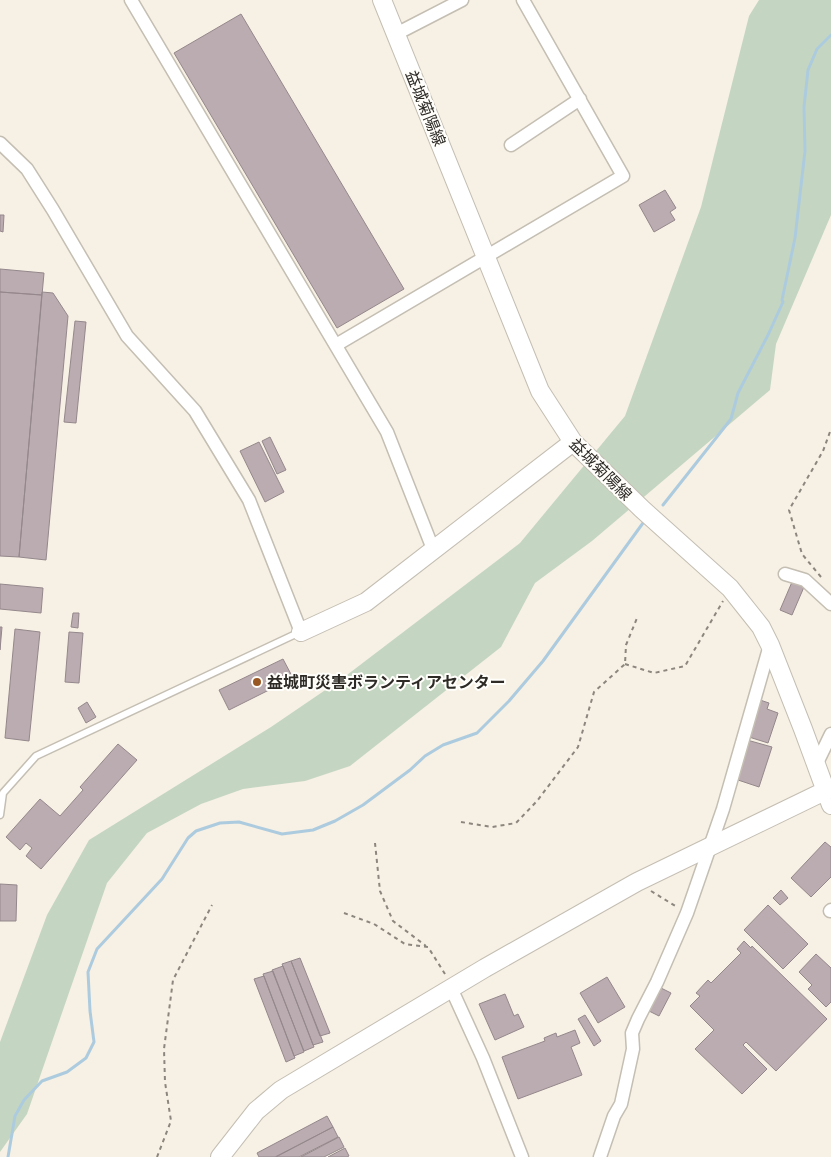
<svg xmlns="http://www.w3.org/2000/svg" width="831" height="1157" font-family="Quicksand,'Noto Sans JP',sans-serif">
  <rect width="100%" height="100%" fill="#f7f0e4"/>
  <path fill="#c4d6c1" d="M 759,0 L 831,0 L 831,215 L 776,344 L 770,390 L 592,541 L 535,583 L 501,647 L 350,766 L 305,781 L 243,789 L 201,804 L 147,833 L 107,883 L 27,1114 L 0,1152 L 0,1042 L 47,915 L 89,840 L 271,727 L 343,678 L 520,543 L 625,416 L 701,207 L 749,16 Z"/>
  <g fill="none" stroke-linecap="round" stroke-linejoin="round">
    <path stroke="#adcbde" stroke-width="3" d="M 663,505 L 731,419 L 738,393 L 768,335 L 783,302 L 782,300 L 795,238 L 805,151 L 804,107 L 808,70 L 817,49 L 831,35
      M 8,1157 L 15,1116 L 24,1100 L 42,1081 L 67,1072 L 86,1058 L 94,1042 L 90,1011 L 88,972 L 97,949 L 162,879 L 188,838 L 196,831 L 220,823 L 239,822 L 282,834 L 313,830 L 335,821 L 363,805 L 410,770 L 425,756 L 443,745 L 477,733 L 509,701 L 543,661 L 643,523"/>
  </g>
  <path fill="#baacb0" stroke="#95888c" d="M 241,14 L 404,289 L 337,328 L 174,53 Z
    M 665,190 L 676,208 L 670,212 L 675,220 L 654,232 L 639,205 Z
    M 0,215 L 4,215 L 3,232 L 0,231 Z
    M 0,269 L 44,273 L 42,295 L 0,292 Z
    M 0,292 L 42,295 L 19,557 L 0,556 Z
    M 42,292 L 53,293 L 68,316 L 46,560 L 19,557 Z
    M 75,321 L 86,322 L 76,423 L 64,422 Z
    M 270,437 L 286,470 L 277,474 L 262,441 Z
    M 259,442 L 284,492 L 265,502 L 240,451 Z
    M 792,582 L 804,587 L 792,615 L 780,610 Z
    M 0,584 L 43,588 L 41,613 L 0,609 Z
    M 73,613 L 79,613 L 78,628 L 71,627 Z
    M 0,627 L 2,627 L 0,650 Z
    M 15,629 L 40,632 L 29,741 L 5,738 Z
    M 69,632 L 83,633 L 79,683 L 65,682 Z
    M 283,659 L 293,678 L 229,710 L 219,690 Z
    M 760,700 L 769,703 L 767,709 L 778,713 L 768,743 L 749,737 Z
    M 87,702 L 96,717 L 86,723 L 78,708 Z
    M 747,740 L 772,747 L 759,787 L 735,779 Z
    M 118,744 L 137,760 L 41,869 L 26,856 L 32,848 L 26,843 L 20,850 L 6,837 L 40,799 L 60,816 L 83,790 L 80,787 Z
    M 825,842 L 831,847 L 831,877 L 811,897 L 791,878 Z
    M 0,884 L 17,885 L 16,921 L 0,921 Z
    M 781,890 L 788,898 L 780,905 L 773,898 Z
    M 768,905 L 808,944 L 783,969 L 744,930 Z
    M 744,941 L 751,948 L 752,946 L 827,1019 L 776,1071 L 746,1042 L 743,1045 L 767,1069 L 742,1094 L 695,1049 L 714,1030 L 690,1006 L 700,996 L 696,993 L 708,980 L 711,983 L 741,953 L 737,949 Z
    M 816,954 L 831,968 L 831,1002 L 826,1007 L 808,989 L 812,985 L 799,972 Z
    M 300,958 L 330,1033 L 320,1036 L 291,961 Z
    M 291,961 L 323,1042 L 313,1045 L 282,964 Z
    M 283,966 L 314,1047 L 304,1051 L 272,970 Z
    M 273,971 L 304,1052 L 294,1056 L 263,974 Z
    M 264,976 L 295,1058 L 286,1062 L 254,979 Z
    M 607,977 L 625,1007 L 598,1023 L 580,993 Z
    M 661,988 L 671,993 L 659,1016 L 649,1011 Z
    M 505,994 L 514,1016 L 518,1014 L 524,1027 L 495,1040 L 479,1004 Z
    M 585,1015 L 601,1041 L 594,1046 L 578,1019 Z
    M 575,1030 L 580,1043 L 571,1047 L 582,1075 L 518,1099 L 502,1057 L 545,1041 L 544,1038 L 556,1033 L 557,1037 Z
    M 327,1116 L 333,1127 L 275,1157 L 259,1157 L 257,1153 Z
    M 333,1127 L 338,1137 L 299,1157 L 276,1157 Z
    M 339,1137 L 344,1147 L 324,1157 L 301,1157 Z
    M 345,1148 L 349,1156 L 347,1157 L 328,1157 Z"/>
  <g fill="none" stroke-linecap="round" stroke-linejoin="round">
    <defs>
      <path id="lane" d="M 0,815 L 3,793 L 36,756 L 300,632"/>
      <path id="street" d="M 131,0 L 387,432 L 433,549
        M 396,34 L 462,0
        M 0,143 L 27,169 L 53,210 L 127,336 L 195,411 L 249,500 L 301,632
        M 511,145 L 580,99
        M 336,345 L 623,176 L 523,0
        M 785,574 L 805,580 L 831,604
        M 816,765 L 831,734
        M 830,911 L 831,910
        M 451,988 L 483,1058 L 522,1157
        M 600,1157 L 614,1116 L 621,1104 L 633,1049 L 632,1033 L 638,1019 L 657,982 L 687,913 L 723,809 L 770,645"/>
      <path id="secondary" d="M 382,0 L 540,391 L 573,442 L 642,509 L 730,588 L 761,627 L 770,645 L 803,729 L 831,805
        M 301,632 L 366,602 L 573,442
        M 220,1157 L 256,1111 L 281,1090 L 485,968 L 637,882 L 831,788"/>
    </defs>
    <use href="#lane" stroke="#c4beb3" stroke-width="9"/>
    <use href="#street" stroke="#c4beb3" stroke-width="15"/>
    <use href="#secondary" stroke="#c4beb3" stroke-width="20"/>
    <path stroke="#8b867e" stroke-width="2" stroke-dasharray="4 4" stroke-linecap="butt" d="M 821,577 L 802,554 L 789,510 L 823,451 L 831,429
      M 625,664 L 654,673 L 685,666 L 723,601
      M 461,822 L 492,827 L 516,823 L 537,801 L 578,747 L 594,692 L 625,664 L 626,645 L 637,618
      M 375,843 L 380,891 L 393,921 L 426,946
      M 651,891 L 677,907
      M 344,913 L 374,924 L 405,944 L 428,947 L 445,974
      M 157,1157 L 171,1121 L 165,1082 L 164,1049 L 173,980 L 212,905"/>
    <use href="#lane" stroke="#fff" stroke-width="6"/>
    <use href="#street" stroke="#fff" stroke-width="12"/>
    <use href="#secondary" stroke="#fff" stroke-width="18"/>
  </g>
  <circle fill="#995724" stroke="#fffefb" stroke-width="2" cx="257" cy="682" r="5"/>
  <g text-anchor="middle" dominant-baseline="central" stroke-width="4" stroke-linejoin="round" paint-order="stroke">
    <g font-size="16" fill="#2e2b27" stroke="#fffefb">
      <text transform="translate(426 108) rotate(68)">益城菊陽線</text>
      <text transform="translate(601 469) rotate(45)">益城菊陽線</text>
    </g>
    <g font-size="16" font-weight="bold" fill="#2e2b27" stroke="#fffefb" text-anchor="start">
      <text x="267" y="682">益城町災害ボランティアセンター</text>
    </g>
  </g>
</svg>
